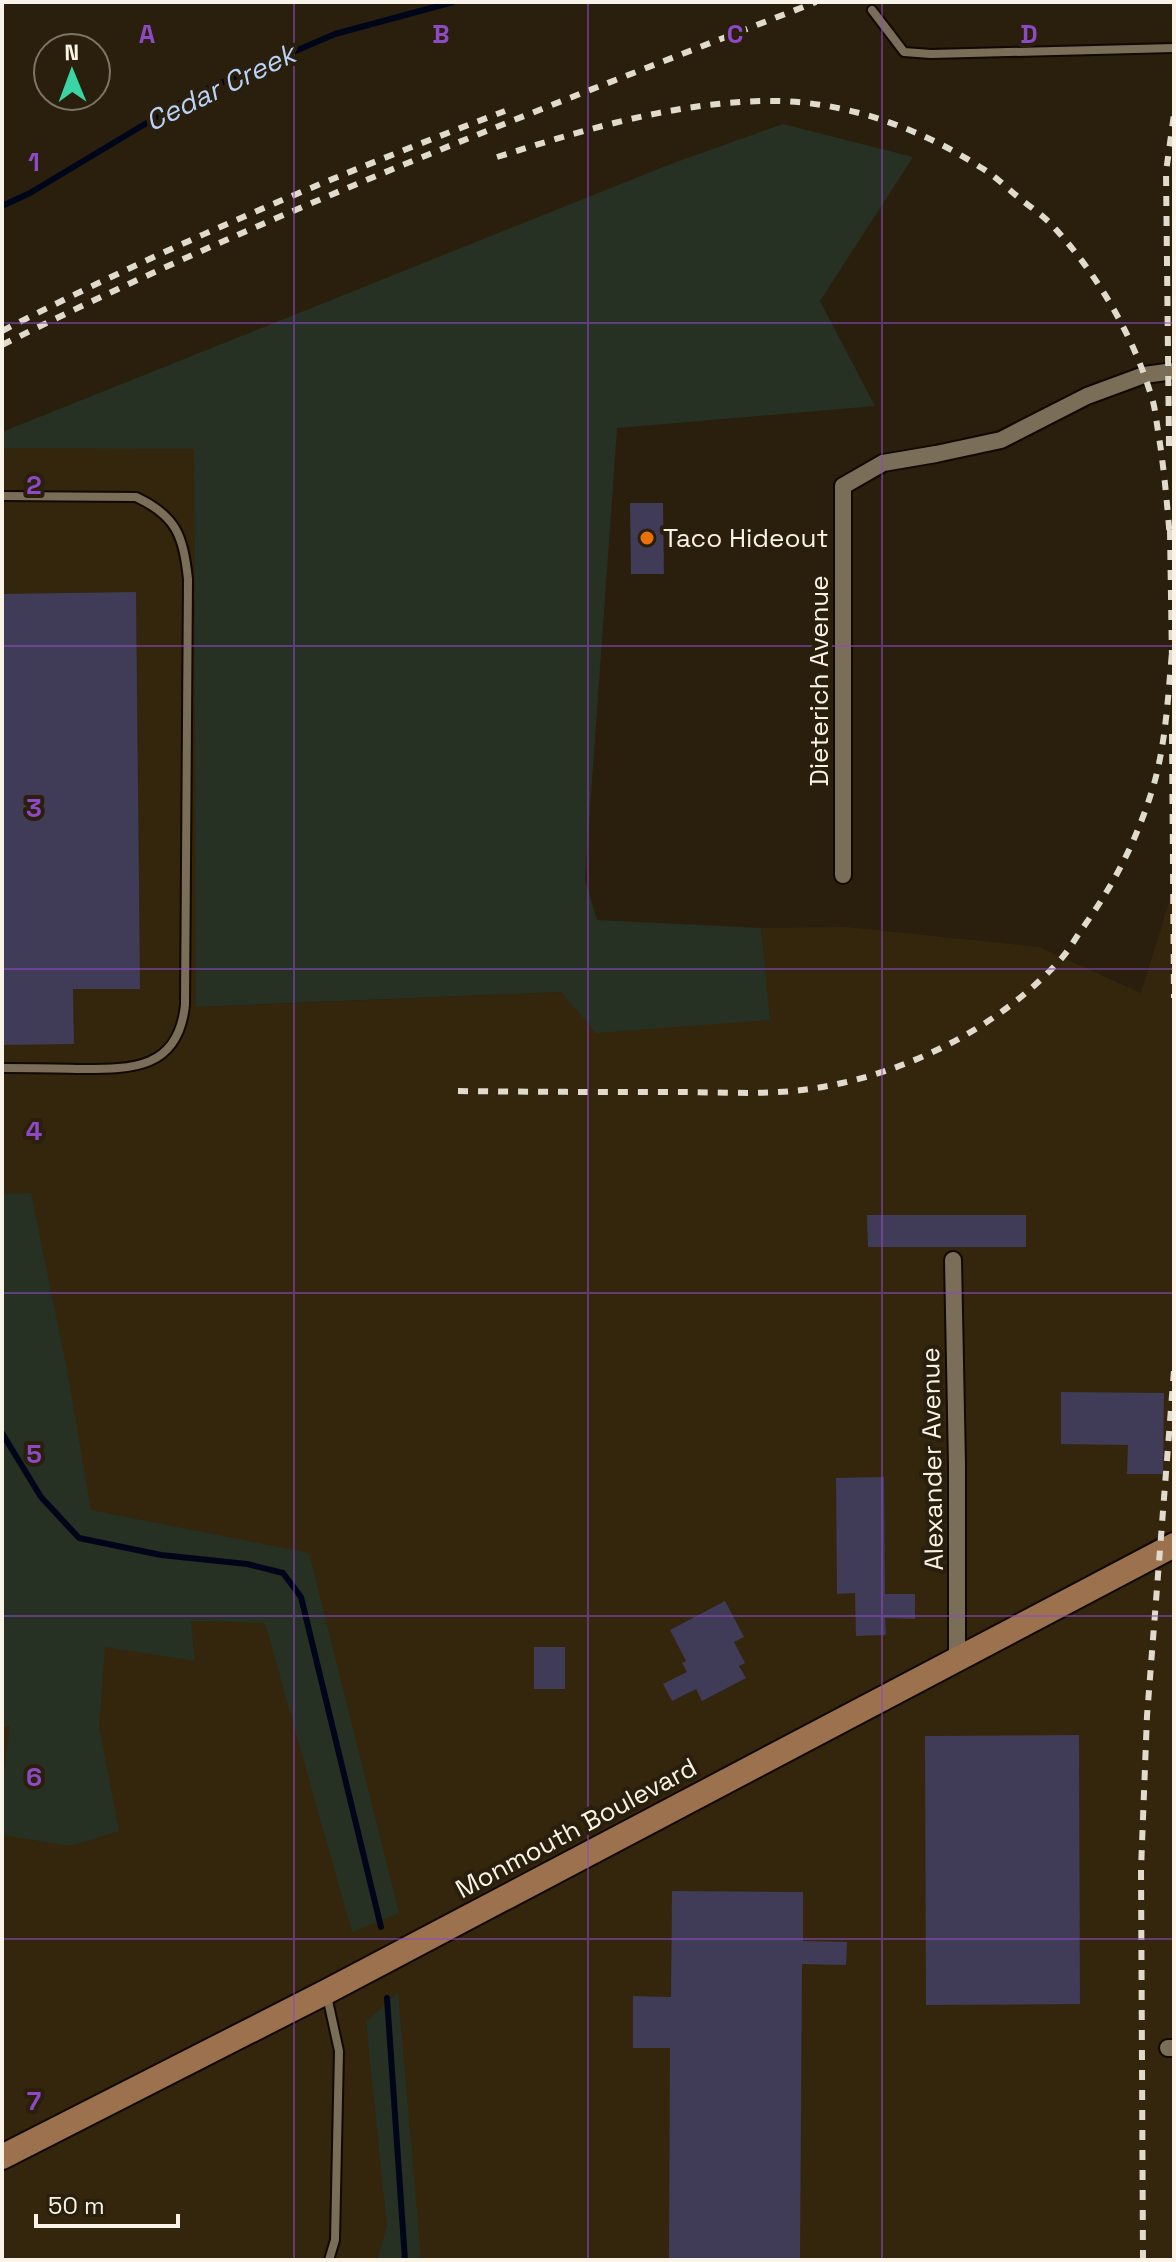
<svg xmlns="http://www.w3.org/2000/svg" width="1176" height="2262" font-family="'Space Grotesk',sans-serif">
  <rect width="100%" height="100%" fill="#291f0c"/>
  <path fill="#33260c" d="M 2,448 L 194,448 L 197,1007 L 561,992 L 761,928 L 846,927 L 1039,947 L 1141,993 L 1174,886 L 1174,2260 L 2,2260 Z"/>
  <path fill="#263123" d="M 783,124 L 913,157 L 820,301 L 875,406 L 617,428 L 585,880 L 597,920 L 761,928 L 770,1020 L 596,1033 L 561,992 L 196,1007 L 194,449 L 2,448 L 2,432 L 668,165 Z
    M 31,1193 L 66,1365 L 91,1510 L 309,1553 L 399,1913 L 352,1932 L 265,1623 L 191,1621 L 195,1661 L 105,1647 L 99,1727 L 119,1831 L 71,1846 L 2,1835 L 2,1783 L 10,1726 L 2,1727 L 2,1194 Z
    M 398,1992 L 421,2260 L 377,2260 L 387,2226 L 366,2022 Z"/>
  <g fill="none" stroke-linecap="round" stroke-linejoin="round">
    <path stroke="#000619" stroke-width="6" d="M 2,206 L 30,193 L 195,94 L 335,34 L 453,2
      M 2,1433 L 41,1497 L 79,1538 L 161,1555 L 247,1564 L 283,1573 L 301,1597 L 381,1927
      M 387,1998 L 405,2260"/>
  </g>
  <path fill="#403b56" d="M 630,503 L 663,503 L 664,574 L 631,574 Z
    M 136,592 L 140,989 L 73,989 L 74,1044 L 2,1045 L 2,594 Z
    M 867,1215 L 1026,1215 L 1026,1247 L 868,1247 Z
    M 1061,1392 L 1164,1393 L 1163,1474 L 1127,1474 L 1128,1445 L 1061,1444 Z
    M 884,1477 L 885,1594 L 915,1594 L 915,1619 L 885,1618 L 886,1635 L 856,1636 L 855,1593 L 837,1594 L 836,1478 Z
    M 725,1601 L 744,1637 L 734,1642 L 745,1663 L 739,1666 L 746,1678 L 702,1701 L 696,1689 L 672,1701 L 663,1684 L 687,1672 L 682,1663 L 686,1661 L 670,1630 Z
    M 534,1647 L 565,1647 L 565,1689 L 534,1689 Z
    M 1079,1735 L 1080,2004 L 926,2005 L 925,1736 Z
    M 672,1891 L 803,1892 L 803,1941 L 847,1942 L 846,1965 L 802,1964 L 800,2260 L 669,2260 L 670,2048 L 633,2048 L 633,1996 L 671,1997 Z"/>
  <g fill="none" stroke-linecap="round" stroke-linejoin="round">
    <defs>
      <path id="lane" d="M 872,10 L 904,52 L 931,54 L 1174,48
        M 2,496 L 136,497 C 177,516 183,536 188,579 L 185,1005 C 178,1071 130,1069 77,1069 C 52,1068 27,1068 2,1068
        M 327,1996 L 339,2051 L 335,2240 L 329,2260"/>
      <path id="street" d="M 843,875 L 843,486 L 883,463 L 936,454 L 1001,440 L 1087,396 L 1144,375 L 1174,371
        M 953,1260 L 957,1465 L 957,1658
        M 1168,2048 L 1174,2048"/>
      <path id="secondary" d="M 2,2157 L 326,1992 L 1174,1545"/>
    </defs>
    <use href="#lane" stroke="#110800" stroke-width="12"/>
    <use href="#street" stroke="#110800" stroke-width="20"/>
    <use href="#secondary" stroke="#110800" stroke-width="28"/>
    <use href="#lane" stroke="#7a6e59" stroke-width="8"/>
    <use href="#street" stroke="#7a6e59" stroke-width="16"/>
    <use href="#secondary" stroke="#9c714d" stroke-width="24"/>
    <path stroke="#e1dbce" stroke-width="6" stroke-dasharray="10 10" stroke-linecap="butt" d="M 497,157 C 584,130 671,103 763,101 C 838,99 917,126 980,167 C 994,175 1006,187 1018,197 C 1029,206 1041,214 1051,224 C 1096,272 1132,333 1151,395 C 1155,406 1156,419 1158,431 C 1164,467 1167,503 1170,539
      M 2,331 C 165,247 333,176 505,111
      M 2,345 C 266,213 541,109 816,2
      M 1169,446 L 1166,172 L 1174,114
      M 1170,530 L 1172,662
      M 1172,734 L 1174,998
      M 458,1091 C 531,1092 603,1092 676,1092 C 717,1092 761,1095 802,1090 C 898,1078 996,1031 1061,959 C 1069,950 1075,939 1082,929 C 1115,883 1138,838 1154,784 C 1166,741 1168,696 1172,652
      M 1143,2260 L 1141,1869 L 1147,1716 L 1174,1370"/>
  </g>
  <path fill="none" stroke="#8e4ac5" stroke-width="2" stroke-opacity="0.55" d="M 294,2 L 294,2260M 588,2 L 588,2260M 882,2 L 882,2260M 2,323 L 1174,323M 2,646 L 1174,646M 2,969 L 1174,969M 2,1293 L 1174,1293M 2,1616 L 1174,1616M 2,1939 L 1174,1939"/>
  <circle fill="#e8710a" stroke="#291f0c" stroke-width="3" cx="647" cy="538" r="8"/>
  <g text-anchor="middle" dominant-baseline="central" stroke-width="8" stroke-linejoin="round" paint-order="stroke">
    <g font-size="26" fill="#faf4e8" stroke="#291f0c" text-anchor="start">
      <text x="663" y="538">Taco Hideout</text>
    </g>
    <g font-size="26" fill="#faf4e8" stroke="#291f0c">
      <text transform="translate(819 681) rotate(-90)">Dieterich Avenue</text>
      <text transform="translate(932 1459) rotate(-91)">Alexander Avenue</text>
      <text transform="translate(576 1828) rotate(-28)">Monmouth Boulevard</text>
    </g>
    <g font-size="28" font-style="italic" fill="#bad3fa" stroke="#291f0c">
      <text transform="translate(220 87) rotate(-26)">Cedar Creek</text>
    </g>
  </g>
  <g font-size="26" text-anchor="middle" font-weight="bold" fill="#8e4ac5" stroke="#291f0c" stroke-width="8" stroke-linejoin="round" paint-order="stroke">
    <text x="147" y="43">A</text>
    <text x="441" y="43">B</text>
    <text x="735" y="43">C</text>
    <text x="1029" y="43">D</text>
    <text x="34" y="171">1</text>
    <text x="34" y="494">2</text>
    <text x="34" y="817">3</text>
    <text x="34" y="1140">4</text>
    <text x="34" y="1463">5</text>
    <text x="34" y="1786">6</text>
    <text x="34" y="2110">7</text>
  </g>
  <rect width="1176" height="2262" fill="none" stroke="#faf4e8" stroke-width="8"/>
  <g transform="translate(72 72) rotate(359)"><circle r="38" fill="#291f0c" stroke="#7d7464" stroke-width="2"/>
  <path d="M0-6L14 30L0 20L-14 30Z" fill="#3ad4a5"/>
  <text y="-12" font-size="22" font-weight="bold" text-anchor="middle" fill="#faf4e8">N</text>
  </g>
  <path d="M36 2214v12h142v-12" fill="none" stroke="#faf4e8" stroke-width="4"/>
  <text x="48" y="2214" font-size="24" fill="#faf4e8" stroke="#291f0c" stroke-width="6" paint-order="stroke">50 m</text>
</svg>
